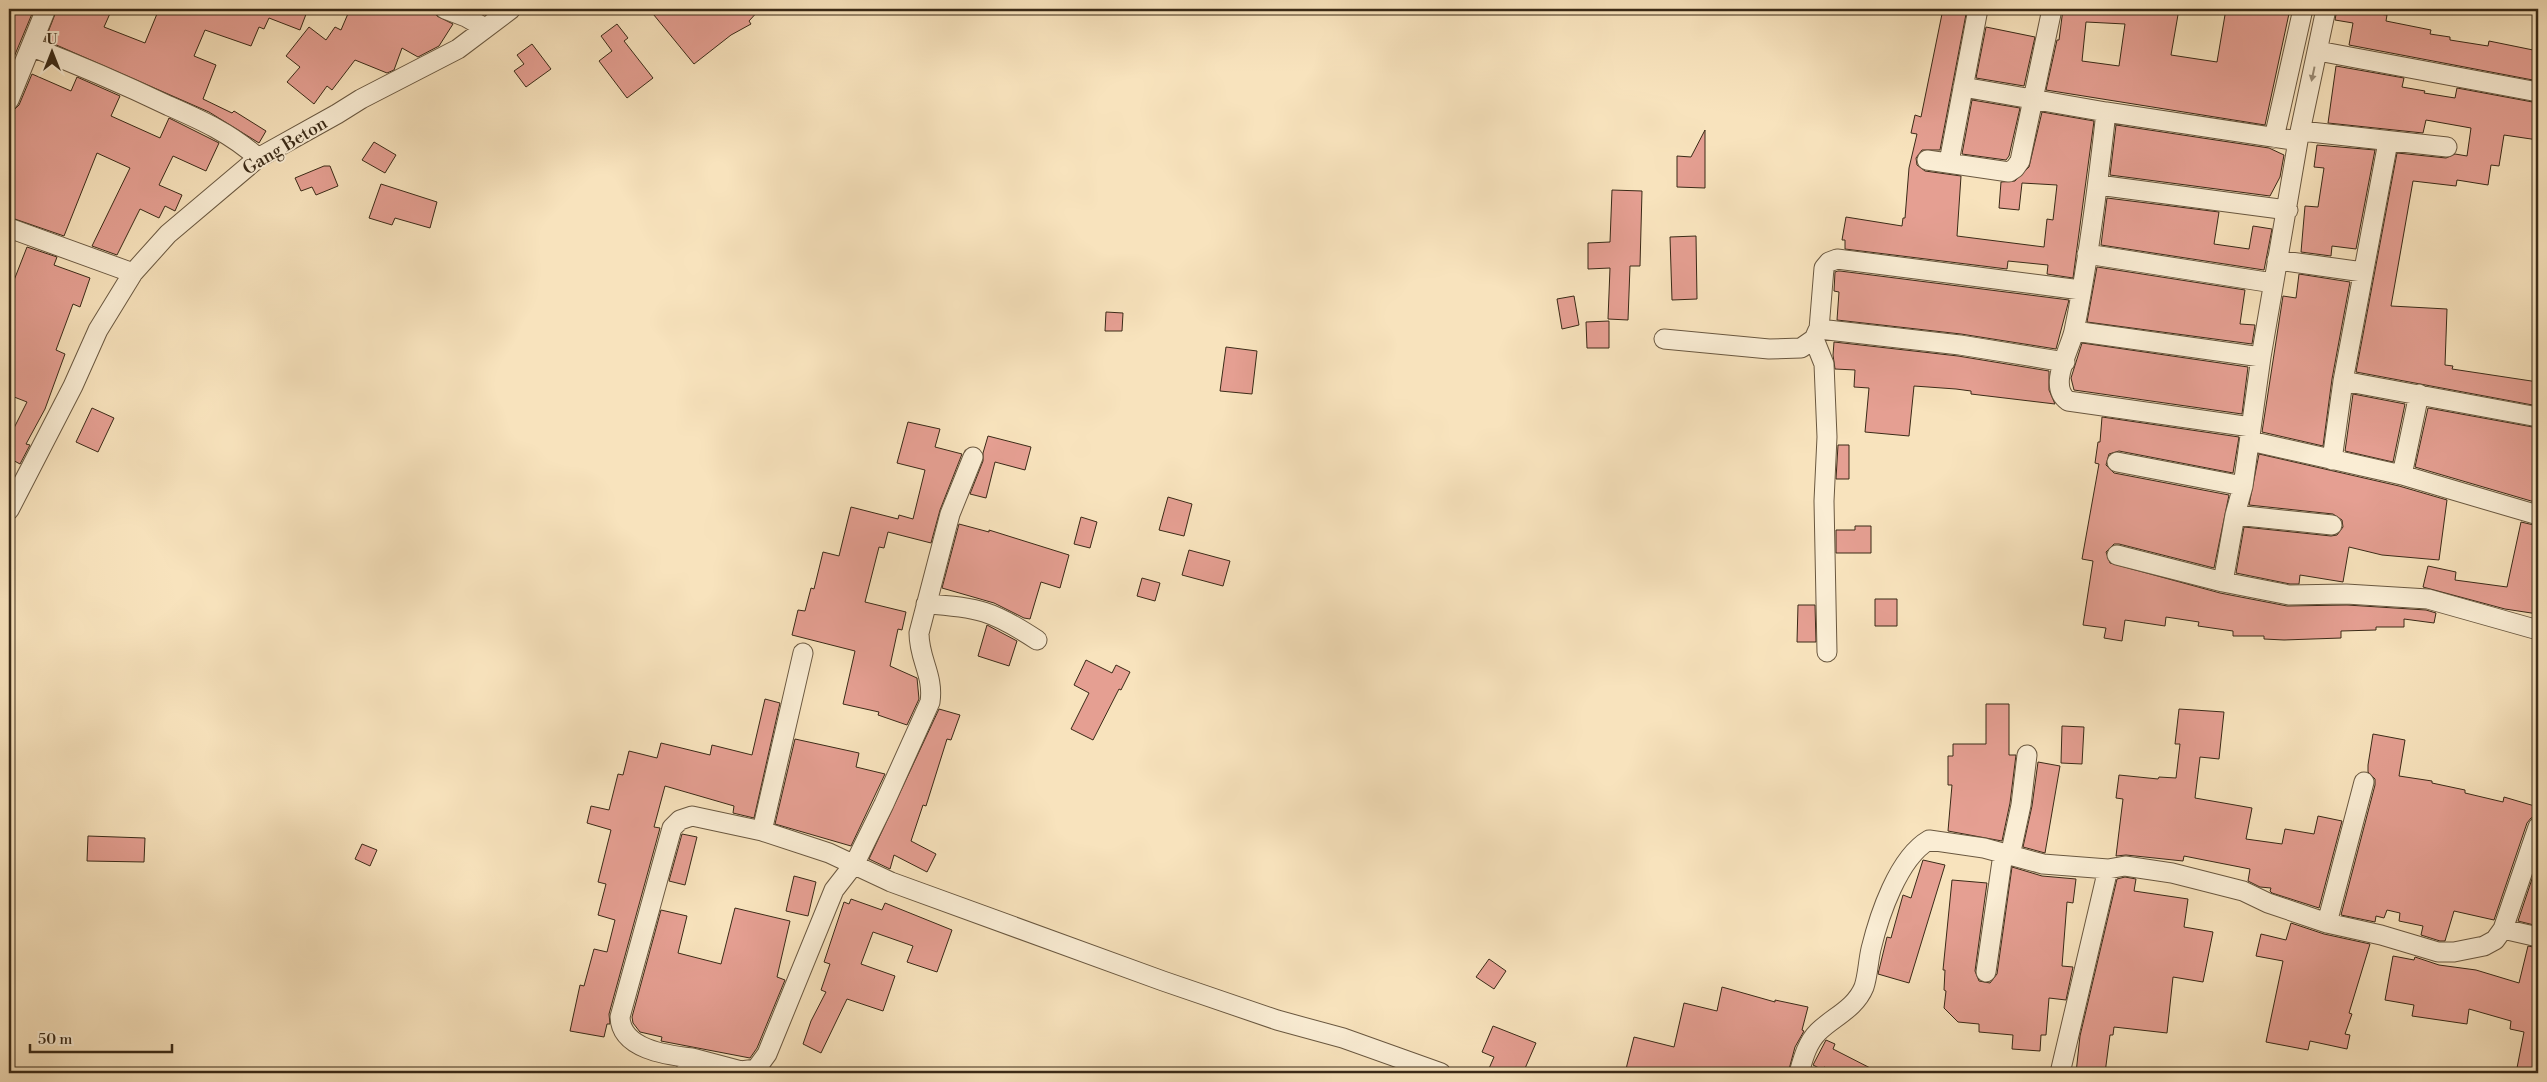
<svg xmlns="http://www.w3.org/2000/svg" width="2547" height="1082" font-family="'Libre Bodoni',serif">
  <rect width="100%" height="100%" fill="#f8e3bd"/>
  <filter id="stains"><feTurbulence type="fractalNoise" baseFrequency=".004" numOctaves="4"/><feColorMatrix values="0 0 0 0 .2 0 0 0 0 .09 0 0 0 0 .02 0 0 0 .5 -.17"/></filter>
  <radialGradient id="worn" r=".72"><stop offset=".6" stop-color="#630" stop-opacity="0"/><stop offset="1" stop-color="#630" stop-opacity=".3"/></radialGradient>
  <path fill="#e59f92" stroke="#3a2a17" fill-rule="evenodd" d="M 9,9 L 34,9 L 14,57 L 9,55 Z
    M 57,9 L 112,9 L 104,27 L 145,43 L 159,9 L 308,9 L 300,30 L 269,18 L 264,29 L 259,27 L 251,46 L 205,30 L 194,56 L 216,65 L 203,99 L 232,113 L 234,111 L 266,131 L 259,143 L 209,112 L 45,40 Z
    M 350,9 L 434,9 L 437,16 L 453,24 L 439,46 L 418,57 L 402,48 L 394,70 L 387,73 L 355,60 L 332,90 L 327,86 L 314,104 L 287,82 L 300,67 L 286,56 L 309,27 L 326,40 L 335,27 L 341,30 Z
    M 649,9 L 760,9 L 749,21 L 751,24 L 731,35 L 694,64 Z
    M 1943,9 L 1967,9 L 1940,150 L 1922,150 L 1916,158 L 1917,165 L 1925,171 L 1961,176 L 1957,236 L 2044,247 L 2047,219 L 2053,220 L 2057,185 L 2022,183 L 2019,210 L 1999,208 L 2001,182 L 2015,181 L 2029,167 L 2042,112 L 2094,121 L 2073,278 L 2047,274 L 2048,265 L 2008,261 L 2007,269 L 1845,249 L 1845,240 L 1842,240 L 1846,217 L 1902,226 L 1903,218 L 1905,218 L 1909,168 L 1917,134 L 1911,133 L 1915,115 L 1921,117 Z
    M 2063,9 L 2179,9 L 2171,55 L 2217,62 L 2226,9 L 2290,9 L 2265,125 L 2046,90 L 2057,40 L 2059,40 ZM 2086,22 L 2125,24 L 2119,66 L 2082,61 Z
    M 2337,9 L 2379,9 L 2378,14 L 2387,15 L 2386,21 L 2431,30 L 2430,34 L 2450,37 L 2450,40 L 2488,46 L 2489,41 L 2538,51 L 2538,81 L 2349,45 L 2353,23 L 2335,20 Z
    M 617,24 L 628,38 L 624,41 L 653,78 L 627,98 L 599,61 L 612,51 L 601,36 Z
    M 1986,27 L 2035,37 L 2024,86 L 1976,78 Z
    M 532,44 L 551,69 L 526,87 L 514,71 L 524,64 L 517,55 Z
    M 2336,66 L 2404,78 L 2402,87 L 2425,91 L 2424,93 L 2455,98 L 2457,88 L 2538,103 L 2538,140 L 2504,135 L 2499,166 L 2491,165 L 2488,185 L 2457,180 L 2456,186 L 2413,181 L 2391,306 L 2447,309 L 2445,365 L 2453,366 L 2452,369 L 2538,382 L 2538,406 L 2356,372 L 2397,153 L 2446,158 L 2455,154 L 2467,156 L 2471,128 L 2426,120 L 2423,133 L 2328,123 Z
    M 32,74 L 71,91 L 77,77 L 120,96 L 111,116 L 160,138 L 169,118 L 219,143 L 206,171 L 173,156 L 159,185 L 182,195 L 175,211 L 165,206 L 159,218 L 140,209 L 117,255 L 92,246 L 130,168 L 97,153 L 64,236 L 9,217 L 9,111 L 15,109 L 19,105 Z
    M 1972,100 L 2020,108 L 2009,156 L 2006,160 L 1962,154 Z
    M 2116,125 L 2269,148 L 2284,155 L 2280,177 L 2270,196 L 2110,175 Z
    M 1705,130 L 1705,188 L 1677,187 L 1677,156 L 1691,157 Z
    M 374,142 L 396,155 L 385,173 L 362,160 Z
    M 2317,145 L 2375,150 L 2356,249 L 2332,246 L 2331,256 L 2301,252 L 2305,206 L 2318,207 L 2324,168 L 2314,167 Z
    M 324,166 L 330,166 L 338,186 L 316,195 L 312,187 L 301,191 L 295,178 Z
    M 381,184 L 437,202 L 430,228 L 395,218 L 392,225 L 369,218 Z
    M 1612,190 L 1642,191 L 1640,266 L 1630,266 L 1628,320 L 1608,319 L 1610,268 L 1588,269 L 1588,243 L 1610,242 Z
    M 2107,198 L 2219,212 L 2214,244 L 2249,249 L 2253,226 L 2272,229 L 2264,270 L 2101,245 Z
    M 1696,236 L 1697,299 L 1672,300 L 1670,237 Z
    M 27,247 L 57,257 L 54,265 L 90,278 L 80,307 L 73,304 L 56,350 L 65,354 L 45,409 L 26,444 L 30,445 L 20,464 L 9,458 L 9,438 L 27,402 L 9,395 L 9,293 Z
    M 2097,267 L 2245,290 L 2240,324 L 2255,325 L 2252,344 L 2087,322 Z
    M 1838,271 L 1840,271 L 2069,300 L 2056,349 L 1961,334 L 1837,320 L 1839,292 L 1834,291 L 1835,272 Z
    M 2299,274 L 2350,282 L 2332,379 L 2323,446 L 2262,432 L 2283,296 L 2296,298 Z
    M 1574,296 L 1579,325 L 1562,329 L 1557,299 Z
    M 1106,312 L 1123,313 L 1122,331 L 1105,331 Z
    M 1609,321 L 1609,348 L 1587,348 L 1586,322 Z
    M 1834,342 L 1958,356 L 2049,371 L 2049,390 L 2055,404 L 1971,394 L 1971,391 L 1956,389 L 1914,386 L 1909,436 L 1865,432 L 1869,388 L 1854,387 L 1855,370 L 1835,369 L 1833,355 Z
    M 2082,343 L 2248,367 L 2242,414 L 2074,390 L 2071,378 Z
    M 1226,347 L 1257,351 L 1252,394 L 1220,391 Z
    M 2353,394 L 2405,404 L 2393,462 L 2345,451 Z
    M 92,408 L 114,418 L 98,452 L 76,442 Z
    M 2428,408 L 2538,428 L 2538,503 L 2415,467 Z
    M 2102,417 L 2239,437 L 2233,473 L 2119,451 L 2109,454 L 2106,465 L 2114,473 L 2229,495 L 2214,568 L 2119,544 L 2114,544 L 2106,552 L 2110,563 L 2220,593 L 2287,606 L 2347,605 L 2426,610 L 2436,613 L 2434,623 L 2404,619 L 2404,627 L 2376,627 L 2376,630 L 2341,631 L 2341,638 L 2284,640 L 2264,639 L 2264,636 L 2233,636 L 2233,631 L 2198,626 L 2199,622 L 2166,617 L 2165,626 L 2125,620 L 2122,641 L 2104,638 L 2106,628 L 2083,625 L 2093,561 L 2082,559 L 2099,464 L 2095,463 L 2098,442 L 2100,442 Z
    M 908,422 L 940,429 L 935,447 L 962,454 L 940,510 L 931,543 L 888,532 L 884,548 L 879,547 L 865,602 L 906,612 L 902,630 L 898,629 L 890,666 L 917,678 L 919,699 L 907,725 L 878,715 L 879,712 L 843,704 L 855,651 L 792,635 L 798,610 L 805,611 L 811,588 L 814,589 L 823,552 L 839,556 L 851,507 L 898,519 L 899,515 L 913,519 L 925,470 L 897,463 Z
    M 988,436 L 1031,447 L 1025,470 L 995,462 L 986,498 L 970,494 L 983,461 L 983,453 Z
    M 1838,445 L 1849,445 L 1849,479 L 1836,479 Z
    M 2259,454 L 2399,486 L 2447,500 L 2439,560 L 2382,555 L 2349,547 L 2343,582 L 2300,575 L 2299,584 L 2290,584 L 2236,573 L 2244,527 L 2331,536 L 2337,535 L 2343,527 L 2342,520 L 2333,514 L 2249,505 Z
    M 1168,497 L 1192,504 L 1184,536 L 1159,530 Z
    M 1081,517 L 1097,522 L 1090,548 L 1074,544 Z
    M 2521,522 L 2538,526 L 2538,614 L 2505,609 L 2423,587 L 2428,566 L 2456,572 L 2455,580 L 2507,587 Z
    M 959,524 L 989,532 L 989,530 L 1069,555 L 1060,588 L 1041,582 L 1030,619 L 1024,618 L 994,603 L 942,588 Z
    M 1855,526 L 1871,526 L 1871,553 L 1836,553 L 1836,530 L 1855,530 Z
    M 1189,550 L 1230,561 L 1223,586 L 1182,575 Z
    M 1142,578 L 1160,583 L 1155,601 L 1137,596 Z
    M 1875,599 L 1897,599 L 1897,626 L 1875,626 Z
    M 1798,605 L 1815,605 L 1816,642 L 1797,642 Z
    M 987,625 L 1017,641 L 1009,666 L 978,656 Z
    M 1086,660 L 1112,673 L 1116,665 L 1130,672 L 1121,690 L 1119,689 L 1093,740 L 1071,729 L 1089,693 L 1074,685 Z
    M 765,699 L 780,703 L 754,818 L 733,813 L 734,806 L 665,786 L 654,827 L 660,828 L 609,1014 L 610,1024 L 607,1024 L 604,1037 L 570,1031 L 580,985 L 584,986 L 594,949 L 607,952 L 615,920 L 598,915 L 606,884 L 598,882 L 611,830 L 587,823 L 591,806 L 609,810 L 618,774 L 623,775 L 629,751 L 657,758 L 661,743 L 710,755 L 712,745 L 752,755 Z
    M 1986,704 L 2009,704 L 2009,755 L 2016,755 L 2010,803 L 2002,841 L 1948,831 L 1952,785 L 1948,785 L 1948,756 L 1953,756 L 1953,744 L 1986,744 Z
    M 939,709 L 960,715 L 951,740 L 947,739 L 926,806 L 923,805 L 911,841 L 936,854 L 927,872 L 894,855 L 890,869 L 869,859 Z
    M 2179,709 L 2224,712 L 2219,759 L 2200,757 L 2195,798 L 2252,808 L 2246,839 L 2282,844 L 2285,829 L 2314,834 L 2318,816 L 2342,821 L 2319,908 L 2272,893 L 2270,891 L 2271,888 L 2260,887 L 2248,881 L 2250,869 L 2184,856 L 2183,861 L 2126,855 L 2116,856 L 2123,799 L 2116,798 L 2119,775 L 2158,779 L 2159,777 L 2176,778 L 2180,744 L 2175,744 Z
    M 2062,726 L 2084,727 L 2082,764 L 2061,763 Z
    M 2373,734 L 2405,740 L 2399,776 L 2432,781 L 2432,783 L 2465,790 L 2465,793 L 2503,802 L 2504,797 L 2538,807 L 2538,816 L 2531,818 L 2527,823 L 2494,920 L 2454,911 L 2445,941 L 2440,941 L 2421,935 L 2423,926 L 2399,921 L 2400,913 L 2387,910 L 2384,918 L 2376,916 L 2375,922 L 2341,915 L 2375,785 L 2375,779 L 2368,772 L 2368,765 Z
    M 795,739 L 859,753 L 856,767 L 885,774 L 851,846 L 775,824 Z
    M 2038,762 L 2060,766 L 2045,853 L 2023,847 L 2032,806 Z
    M 682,834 L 697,837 L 685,885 L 669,881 Z
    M 88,836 L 145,838 L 144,862 L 87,861 Z
    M 362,844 L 377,850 L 370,866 L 355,859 Z
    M 1923,860 L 1945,865 L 1909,983 L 1878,974 L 1887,937 L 1891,938 L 1903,895 L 1911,898 Z
    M 2538,861 L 2538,926 L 2518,921 Z
    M 2012,867 L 2042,876 L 2076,879 L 2073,903 L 2067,902 L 2062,966 L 2073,967 L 2066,1000 L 2049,998 L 2046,1035 L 2041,1035 L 2040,1051 L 2012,1049 L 2013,1035 L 1979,1032 L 1979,1024 L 1958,1022 L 1944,1008 L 1946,991 L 1944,990 L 1945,970 L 1943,970 L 1952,880 L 1987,883 L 1975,971 L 1979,981 L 1990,983 L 1997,974 Z
    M 794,876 L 816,882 L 808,916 L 786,911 Z
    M 2125,877 L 2136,879 L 2134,891 L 2188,899 L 2184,927 L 2213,932 L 2203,982 L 2173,977 L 2167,1033 L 2114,1027 L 2113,1035 L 2110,1035 L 2105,1073 L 2076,1073 L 2080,1036 L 2117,879 Z
    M 851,899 L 882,910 L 885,903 L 952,930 L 937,972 L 907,962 L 913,946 L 873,932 L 861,964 L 895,976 L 883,1011 L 847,999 L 821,1053 L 803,1044 L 811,1021 L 826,992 L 821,990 L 830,964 L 824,962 L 844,902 L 849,904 Z
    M 735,908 L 790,921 L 777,977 L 785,980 L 757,1048 L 750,1058 L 661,1041 L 662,1037 L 640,1032 L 633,1023 L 632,1017 L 661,910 L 687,916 L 678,953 L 721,964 Z
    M 2291,923 L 2324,934 L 2370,944 L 2349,1013 L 2352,1014 L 2345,1034 L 2350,1035 L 2347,1049 L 2310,1041 L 2308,1050 L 2266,1042 L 2283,961 L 2256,956 L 2261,934 L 2286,940 Z
    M 2528,946 L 2538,948 L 2538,1073 L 2516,1073 L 2524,1032 L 2510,1029 L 2511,1021 L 2469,1009 L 2467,1024 L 2412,1016 L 2414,1005 L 2385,1000 L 2393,956 L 2414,960 L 2415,957 L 2439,965 L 2476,970 L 2519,983 Z
    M 1489,959 L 1506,971 L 1494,989 L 1476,977 Z
    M 1722,987 L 1775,1002 L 1775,1000 L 1808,1007 L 1802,1030 L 1804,1031 L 1795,1047 L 1788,1073 L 1625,1073 L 1634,1037 L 1674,1047 L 1684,1003 L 1717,1011 Z
    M 1493,1026 L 1536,1043 L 1523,1073 L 1487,1073 L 1494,1057 L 1482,1052 Z
    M 1826,1040 L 1835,1044 L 1833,1049 L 1880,1073 L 1836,1073 L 1824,1067 L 1823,1070 L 1813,1065 Z"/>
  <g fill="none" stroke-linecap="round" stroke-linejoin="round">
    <defs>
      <path id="minor" d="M 445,9 L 466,17 L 485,28
        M 32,47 C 79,65 123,84 169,106 C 201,120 232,134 258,158
        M 2318,51 L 2538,92
        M 1963,87 L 2106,112 L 2298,141
        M 9,100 L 46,9
        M 2106,112 C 2098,185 2089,259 2074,331 C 2070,350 2047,386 2068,401 L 2251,427
        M 2301,131 L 2447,147
        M 2274,138 L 2303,9
        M 1927,160 L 2009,172 L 2015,168 L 2020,161 L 2052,9
        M 1949,162 L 1978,9
        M 2098,185 L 2288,210
        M 9,228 L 133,273
        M 2087,254 L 2273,283
        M 2277,260 L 2363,272
        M 2074,331 L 2261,357
        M 1664,339 L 1769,349 L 1801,348 L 1814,339 L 1818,330
        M 1814,339 L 1824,364 L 1827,437 L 1824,501 L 1827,652
        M 2065,362 L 1960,345 L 1819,329 L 1824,268 L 1829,262 L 1837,259 L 2081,290
        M 2343,381 L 2538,417
        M 2250,441 L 2402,475 L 2538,515
        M 2332,460 L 2343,381 L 2388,142
        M 2117,462 L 2243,486
        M 2402,475 L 2419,394
        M 9,510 L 73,386 L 98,330 L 133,273 L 168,234 L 258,158 L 337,114 L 361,99 L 458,49 L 511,9
        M 2235,515 L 2332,525
        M 2117,555 L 2223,582 L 2289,595 L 2346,594 L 2428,599 L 2538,630
        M 2223,582 L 2235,515 L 2243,486 L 2261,357 L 2298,141 L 2326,9
        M 926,604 C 978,607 993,611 1037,640
        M 762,831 L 803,653
        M 2010,856 L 2021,805 L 2027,755
        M 2327,923 L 2364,782
        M 2503,929 L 2538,827
        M 1986,972 L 2003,854
        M 692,1058 C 666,1055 621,1049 620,1017 L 672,828 L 680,820 L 692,816 L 762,831 L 829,853 L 891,882 L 1163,981 L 1277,1020 L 1343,1038 L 1441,1073
        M 685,1073 L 692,1058 L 741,1071 L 756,1069 L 767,1054 L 834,890 L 855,863 L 884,804 L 930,702 C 934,675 919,660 919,633 L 950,514 L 973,457
        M 1799,1073 C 1803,1059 1807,1043 1818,1032 C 1833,1017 1855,1009 1864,987 C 1868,975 1868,962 1871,949 C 1879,916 1898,858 1929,840 L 1984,848 L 2043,864 L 2108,869 L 2125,866 L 2172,873 L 2243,891 L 2268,903 L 2327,923 L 2381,935 L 2438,952 L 2454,952 L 2484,946 L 2495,940 L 2503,929 L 2538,937
        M 2060,1073 L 2108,869"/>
    </defs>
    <use href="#minor" stroke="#6a5840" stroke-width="21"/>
    <use href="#minor" stroke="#faedd4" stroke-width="19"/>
  </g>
  <defs><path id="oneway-solid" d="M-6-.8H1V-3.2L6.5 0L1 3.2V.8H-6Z" transform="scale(1.25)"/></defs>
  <use fill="#9a8c76" href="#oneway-solid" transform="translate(2313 74) rotate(102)"/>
  <g text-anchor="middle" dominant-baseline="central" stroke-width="4" stroke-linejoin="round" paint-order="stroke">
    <g font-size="18" fill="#3a2a17" stroke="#faedd4">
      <text transform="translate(285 146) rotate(-31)">Gang Beton</text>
    </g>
  </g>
  <rect width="2547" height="1082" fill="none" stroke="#f8e3bd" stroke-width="30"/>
  <rect x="10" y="10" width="2527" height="1062" fill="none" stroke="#3a2a17" stroke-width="2.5"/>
  <rect x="15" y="15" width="2517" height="1052" fill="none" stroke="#3a2a17"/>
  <g transform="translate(52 52)" stroke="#faedd4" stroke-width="4" paint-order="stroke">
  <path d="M0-4L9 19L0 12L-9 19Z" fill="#3a2a17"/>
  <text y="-8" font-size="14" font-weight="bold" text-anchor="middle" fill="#3a2a17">U</text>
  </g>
  <path d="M30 1044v8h142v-8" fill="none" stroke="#3a2a17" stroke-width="2.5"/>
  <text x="38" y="1044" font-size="15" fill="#3a2a17" stroke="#faedd4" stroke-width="4" paint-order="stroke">50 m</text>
  <rect width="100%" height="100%" filter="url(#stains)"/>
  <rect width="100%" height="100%" fill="url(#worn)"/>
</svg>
